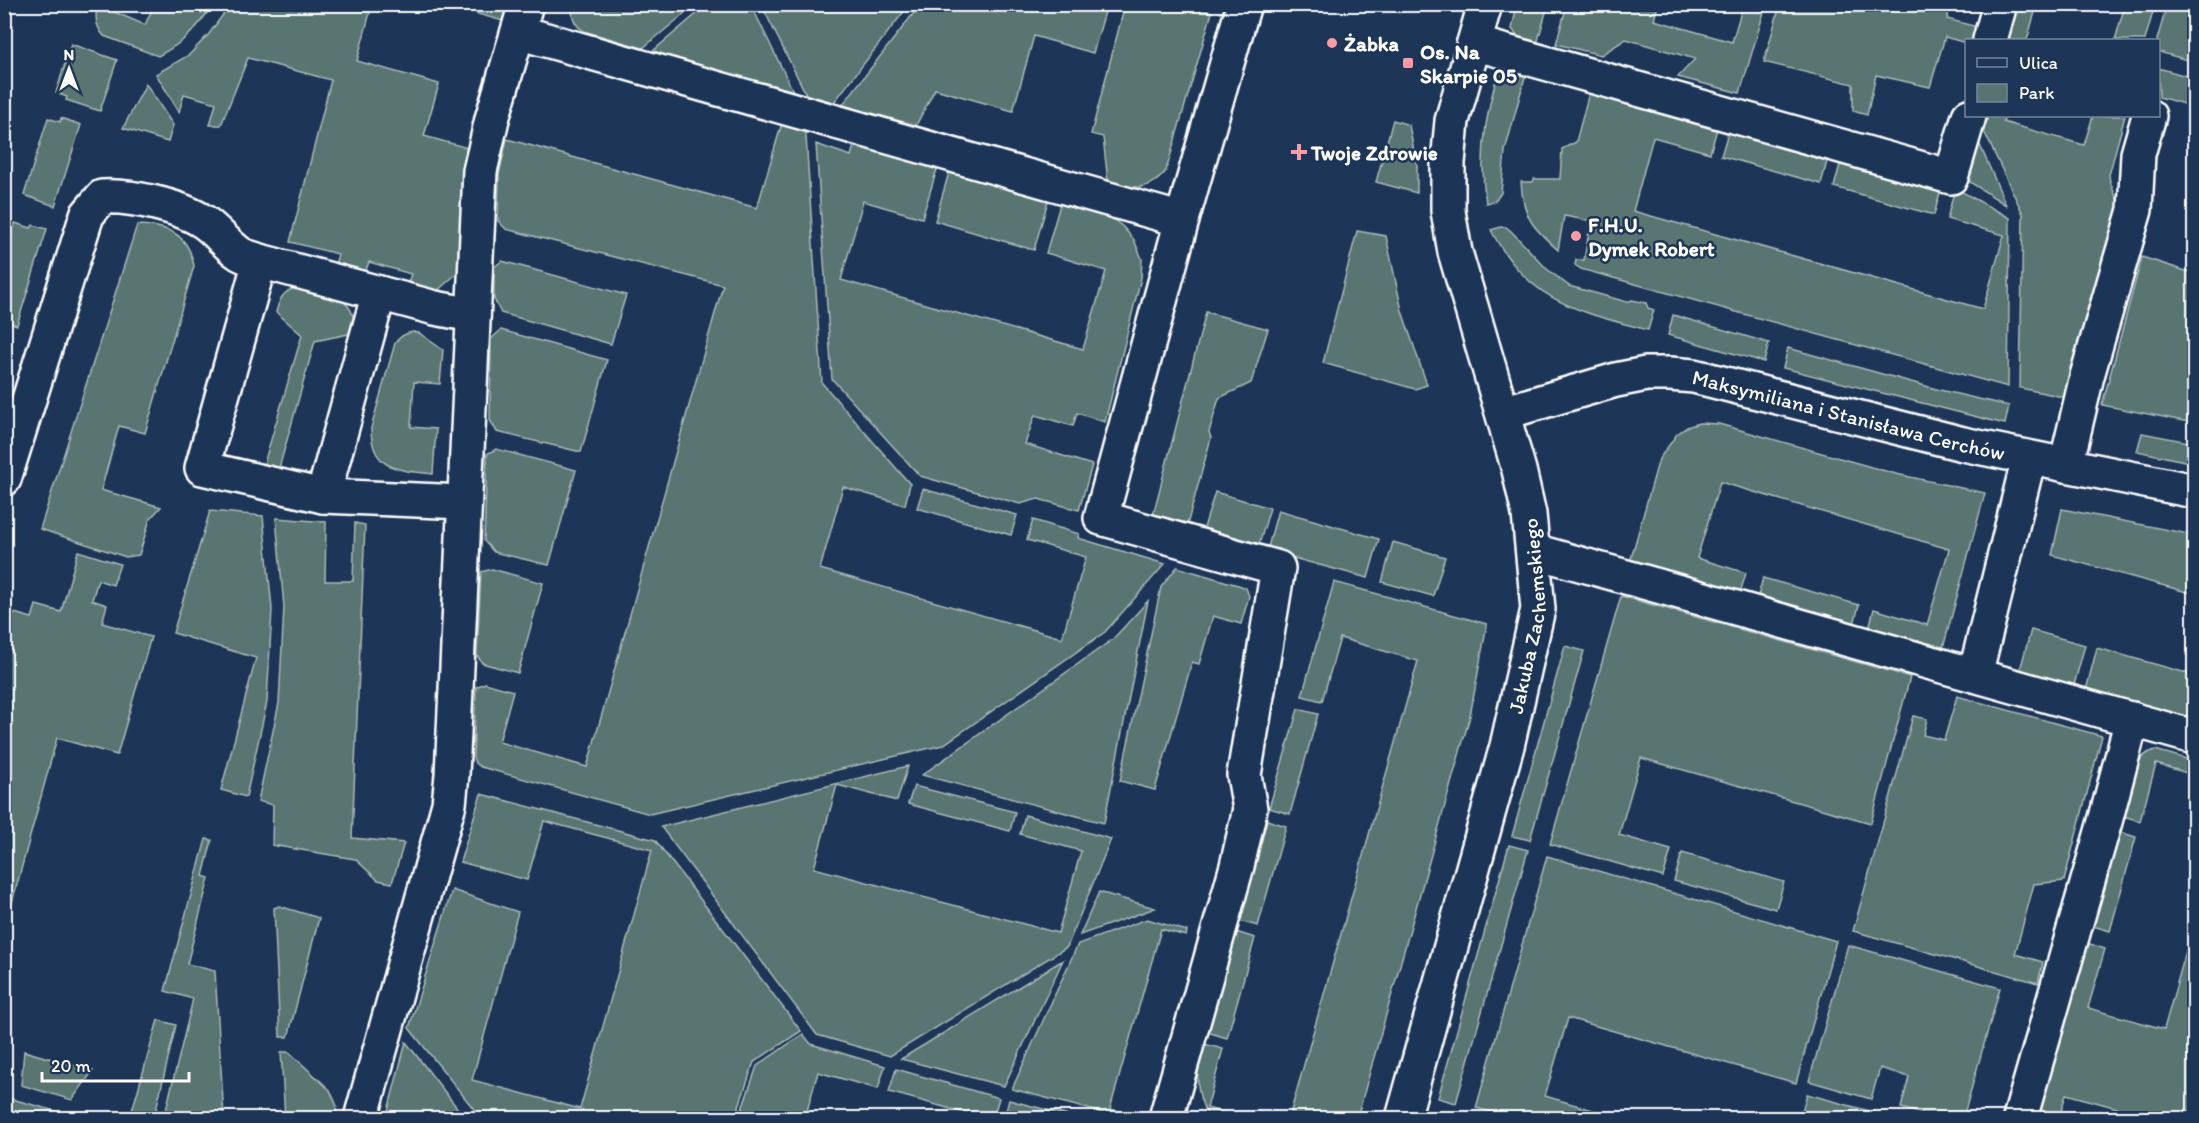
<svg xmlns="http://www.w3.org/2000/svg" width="2199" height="1123" font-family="Itim,sans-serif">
  <rect width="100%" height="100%" fill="#1d3557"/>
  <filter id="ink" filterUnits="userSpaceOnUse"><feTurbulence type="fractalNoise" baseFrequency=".0167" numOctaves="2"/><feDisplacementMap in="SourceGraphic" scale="12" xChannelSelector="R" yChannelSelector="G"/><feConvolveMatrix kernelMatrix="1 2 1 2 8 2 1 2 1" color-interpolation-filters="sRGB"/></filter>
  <g filter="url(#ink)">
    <path fill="#587472" stroke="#acbab8" stroke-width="1.5" d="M 573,4 L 695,4 L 695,5 L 643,48 L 584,31 C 574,25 570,17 573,4 Z
      M 98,5 L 145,25 L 154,5 L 212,5 C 196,31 184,42 158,56 L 104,36 C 96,27 94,17 98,5 Z
      M 230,5 L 372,5 L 357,61 L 439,84 L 424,136 L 468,148 L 461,270 L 436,292 L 408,283 L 411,274 L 369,262 L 365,273 L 335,265 L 338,254 L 290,242 L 331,80 L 248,58 L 221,125 L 210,125 L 216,103 L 184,94 L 179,112 L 156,74 L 189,55 L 209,34 Z
      M 461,5 L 512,5 L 507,22 L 460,9 Z
      M 707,5 L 738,5 L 753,9 L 794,93 L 653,51 Z
      M 767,5 L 909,5 L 832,105 L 808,98 L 765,12 Z
      M 920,5 L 1107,5 L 1093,53 L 1034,36 L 1013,111 L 935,89 L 914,129 L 840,108 Z
      M 1125,5 L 1181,5 L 1212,12 L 1166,171 C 1149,193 1130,188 1108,182 L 1103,137 L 1091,134 Z
      M 1517,5 L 1548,5 L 1537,44 L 1519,38 L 1512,29 Z
      M 1567,5 L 1658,5 L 1654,20 L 1732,42 L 1743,5 L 1766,5 L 1740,93 L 1678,77 L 1695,59 L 1626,39 L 1601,55 L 1556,44 Z
      M 1780,5 L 1951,5 L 1947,19 L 1981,28 L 1977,40 L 1966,40 L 1966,43 L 1945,37 L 1930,87 L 1876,75 L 1867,115 L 1853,111 L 1853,84 L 1764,62 Z
      M 2013,5 L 2037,5 L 2027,40 L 2003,40 Z
      M 2125,5 L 2155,5 L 2145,40 L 2115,40 Z
      M 2167,5 L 2194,5 L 2194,62 L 2159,52 L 2157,40 Z
      M 71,44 L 117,60 L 100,111 L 66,100 L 67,97 L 56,93 Z
      M 2158,68 L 2194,78 L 2194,107 L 2159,97 Z
      M 1513,70 L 1526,73 L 1505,151 L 1501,193 L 1495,201 L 1486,203 C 1479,161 1484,121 1496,80 L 1500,75 Z
      M 146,84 L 173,125 L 168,142 L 123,128 Z
      M 1591,85 L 1719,122 L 1710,153 L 1653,137 L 1633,211 L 1983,309 L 2004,235 L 1947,219 L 1955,188 L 2010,218 L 2008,387 L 1581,269 L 1575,265 L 1576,260 L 1584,260 L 1591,221 L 1564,216 L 1558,250 C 1532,227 1523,217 1521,182 L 1533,182 L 1534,179 L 1560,179 L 1562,149 L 1576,142 Z
      M 784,116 L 805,121 L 822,383 L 910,484 L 905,505 L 843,487 L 820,569 L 1062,638 L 1086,557 L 1027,540 L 1033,520 L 1079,534 L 1078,538 L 1165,564 L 1105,632 L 943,745 L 650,814 L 481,767 L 475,763 L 473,757 L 476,687 L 485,683 L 513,691 L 499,742 L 587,767 L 723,285 L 506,229 L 498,221 L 499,175 L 507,139 L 757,208 Z
      M 1983,116 L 2005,116 L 2003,122 L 2084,145 L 2093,116 L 2125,116 L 2109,175 C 2110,189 2119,198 2121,211 L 2068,398 L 2020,388 L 2023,214 L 1981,125 Z
      M 48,118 L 60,122 L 61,118 L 81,125 L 55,206 L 24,195 Z
      M 1393,120 L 1409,125 L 1417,166 L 1417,193 L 1376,182 Z
      M 1730,126 L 1829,154 L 1821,184 L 1721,156 Z
      M 1976,136 L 2006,205 L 1965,179 Z
      M 855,142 L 938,166 L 922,218 L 863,201 L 841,280 L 1083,349 L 1106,271 L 1046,253 L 1061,201 L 1108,215 L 1123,227 L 1134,240 L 1142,259 L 1141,278 L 1105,422 L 1077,413 L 1073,426 L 1035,415 L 1025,444 L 1092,465 L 1079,510 L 1038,499 L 1020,504 L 920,476 L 832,379 L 816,144 L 851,156 Z
      M 1842,157 L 1942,185 L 1934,215 L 1834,187 Z
      M 950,169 L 1049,197 L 1034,250 L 935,221 Z
      M 15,223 L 31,228 L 33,225 L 47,229 L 17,325 L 4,321 L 5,257 Z
      M 137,225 C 168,226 188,233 194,266 L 145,433 L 119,426 L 101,490 L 161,507 L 150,519 L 139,555 L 126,557 L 40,529 Z
      M 1501,227 L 1506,227 L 1511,231 L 1547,269 L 1569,286 L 1627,302 L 1632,300 L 1646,303 L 1648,308 L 1654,310 L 1648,330 C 1577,311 1528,302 1491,230 Z
      M 1357,231 L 1386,236 L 1402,311 L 1427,385 L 1415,389 L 1323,363 Z
      M 2142,257 L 2192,273 L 2194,266 L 2194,423 L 2102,405 Z
      M 502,261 L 626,295 L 611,344 L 501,313 L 494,299 L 494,267 Z
      M 298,287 C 326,294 360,295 353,333 L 315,341 L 278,472 L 262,470 L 302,335 L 276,312 C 280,298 283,291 298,287 Z
      M 1206,312 L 1268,329 L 1251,383 L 1219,398 L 1209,432 L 1211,438 L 1187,525 L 1153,515 Z
      M 1673,315 L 1769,343 L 1764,362 L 1668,335 Z
      M 501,330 L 607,360 L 581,452 L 497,432 L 490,420 L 491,339 Z
      M 413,332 L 419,333 L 443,350 L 440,384 L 414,382 L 411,427 L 436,429 L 433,474 C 400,470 371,471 371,428 L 395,343 C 400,336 405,333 413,332 Z
      M 1788,348 L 1940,390 L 2009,406 L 2005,424 L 1783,368 Z
      M 1699,423 L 1719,424 L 1896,474 L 1985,493 L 1943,648 L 1869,628 L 1874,609 L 1927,625 L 1949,549 L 1720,482 L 1697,558 L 1746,573 L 1740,593 L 1630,562 L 1659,459 L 1677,434 L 1687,427 Z
      M 2142,433 L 2194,443 L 2194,463 L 2137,451 Z
      M 496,449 L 576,470 L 549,565 L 494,552 L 484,541 L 487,454 Z
      M 923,489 L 1017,515 L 1011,535 L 917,508 Z
      M 1215,492 L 1270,508 L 1258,548 L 1203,531 Z
      M 2062,509 L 2194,535 L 2194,594 L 2052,555 Z
      M 1278,510 L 1379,539 L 1368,578 L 1267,551 Z
      M 210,511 L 263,516 L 272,609 L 267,702 L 246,797 L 221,790 L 256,658 L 173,633 Z
      M 276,518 L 326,522 L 325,581 L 353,581 L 355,523 L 365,525 L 352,838 L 404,843 L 392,883 L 378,880 L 355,859 L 272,845 L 273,805 L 258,801 L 279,703 L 284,607 Z
      M 1393,542 L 1445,557 L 1433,596 L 1382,582 Z
      M 78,551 L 120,564 L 113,585 L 98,580 L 92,600 L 107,605 L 102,623 L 151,637 L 117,755 L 57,738 L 10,910 L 7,910 L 5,919 L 5,645 L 14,613 L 32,618 L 36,605 L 61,612 Z
      M 1177,567 L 1241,586 L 1246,588 L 1249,596 L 1241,624 L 1213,616 L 1199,664 L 1192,662 L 1155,790 L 1120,781 L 1161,587 Z
      M 492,569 L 543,583 L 518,673 L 482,663 L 477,655 L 481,572 Z
      M 1763,578 L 1859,605 L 1854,624 L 1758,596 Z
      M 1334,582 L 1487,624 L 1470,716 L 1357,1118 L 1289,1118 L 1418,661 L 1340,638 L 1322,701 L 1302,696 Z
      M 1621,596 L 1910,677 L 1871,823 L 1641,758 L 1619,835 L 1671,850 L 1663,877 L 1550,844 Z
      M 1148,601 L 1104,823 L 922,775 L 1113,639 Z
      M 2031,630 L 2085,645 L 2074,685 L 2020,670 Z
      M 1565,646 L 1584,651 L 1530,840 L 1512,836 Z
      M 2097,648 L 2194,675 L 2194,687 L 2186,718 L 2086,690 Z
      M 1957,696 L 2102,736 L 2064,881 L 2034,884 L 2015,954 L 2043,962 L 2038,983 L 1853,931 L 1913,716 L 1927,719 L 1923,735 L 1944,740 Z
      M 1298,709 L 1318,714 L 1290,814 L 1269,808 Z
      M 2155,750 L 2194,761 L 2194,775 L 2156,764 L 2140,821 L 2120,815 C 2127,793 2129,757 2155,750 Z
      M 908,766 L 897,801 L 837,785 L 814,868 L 1058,933 L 1081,851 L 1020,834 L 1025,815 L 1111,839 L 1067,947 L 890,1056 L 817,1035 L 661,827 Z
      M 914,786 L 1015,812 L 1010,831 L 908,804 Z
      M 481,794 L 655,840 L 801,1031 L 754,1062 L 735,1118 L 481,1118 L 409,1028 L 452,890 L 518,912 L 472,1080 L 580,1109 L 652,850 L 544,821 L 527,880 L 460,862 Z
      M 1267,820 L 1286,826 L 1258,926 L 1239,921 Z
      M 2116,831 L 2136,837 L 2110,931 L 2089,925 Z
      M 206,839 L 212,840 L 203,876 L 209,878 L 187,964 L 215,971 L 224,1118 L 164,1118 L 193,999 L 165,991 Z
      M 1509,845 L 1528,850 L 1456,1103 L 1438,1098 Z
      M 1682,853 L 1784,882 L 1776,909 L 1674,881 Z
      M 1547,856 L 1836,941 L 1796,1083 L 1568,1018 L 1545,1096 L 1596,1111 L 1594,1118 L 1515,1118 L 1476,1108 Z
      M 1099,892 L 1155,908 L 1080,935 Z
      M 279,906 L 319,918 L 288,1037 L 280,1037 L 274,908 Z
      M 1147,919 L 1187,931 L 1186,936 L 1161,929 L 1110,1109 L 1145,1118 L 1122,1118 L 1012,1089 L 1078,944 Z
      M 2194,923 L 2194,1118 L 2142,1118 L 2143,1115 L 2066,1094 L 2059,1118 L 2035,1118 L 2084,942 L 2105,949 L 2088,1008 L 2164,1029 Z
      M 1236,932 L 1255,938 L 1227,1038 L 1207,1032 Z
      M 1848,945 L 2000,988 L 1963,1118 L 1939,1118 L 1901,1108 L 1909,1077 L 1880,1068 L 1871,1099 L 1809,1081 Z
      M 1063,960 L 1004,1086 L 901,1059 Z
      M 158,1020 L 176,1025 L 154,1118 L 130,1118 Z
      M 803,1034 L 811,1044 L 885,1066 L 878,1089 L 818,1072 L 805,1118 L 739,1118 L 757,1066 Z
      M 406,1042 L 465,1118 L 386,1118 Z
      M 1204,1044 L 1223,1049 L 1207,1108 L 1243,1118 L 1209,1118 C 1195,1095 1195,1069 1204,1044 Z
      M 24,1051 L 93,1071 L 72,1100 L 21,1085 Z
      M 281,1052 L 289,1052 L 330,1090 L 337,1106 L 334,1118 L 285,1118 Z
      M 896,1069 L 999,1098 L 993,1118 L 984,1118 L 889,1092 Z
      M 1807,1094 L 1895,1118 L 1800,1118 Z
      M 4,1097 L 5,1097 L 80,1118 L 20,1118 L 5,1114 Z
      M 1009,1100 L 1077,1118 L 1004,1118 Z"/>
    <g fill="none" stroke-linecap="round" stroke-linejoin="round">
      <defs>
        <g id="minor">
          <path d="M 518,32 L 1182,220"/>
          <path d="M 1990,40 L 2000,4"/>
          <path d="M 1474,43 L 1951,177 L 1969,116"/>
          <path d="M 260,261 L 202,468 L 323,496 L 464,502"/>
          <path id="s1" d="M 1503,413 L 1616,380 L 1646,374 L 1670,374 L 1694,376 L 1963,444 L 2194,491"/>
          <path d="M 2066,465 L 2087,376 L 2135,210 L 2138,154 L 2149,116"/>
          <path d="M 4,479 L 87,215 L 102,197 C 130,195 180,206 204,222 C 217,231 226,244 239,253 C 244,257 253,258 260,261 L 435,308 L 473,315"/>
          <path d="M 323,496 L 379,293"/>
          <path d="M 1534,551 L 2194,737"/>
          <path d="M 1975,675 L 2029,458"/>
          <path d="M 361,1118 L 449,804 L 452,775 L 480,171 L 492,119 L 526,4"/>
          <path d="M 1166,1118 L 1237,866 L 1250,809 L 1244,775 L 1278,568 L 1101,518 L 1182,220 L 1244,4"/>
          <path id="s2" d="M 1403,1118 L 1507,746 L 1538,609 L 1529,514 L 1519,470 L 1455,252 L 1448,211 L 1448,163 L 1452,121 L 1485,4"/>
          <path d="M 2020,1118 L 2106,818 L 2132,719"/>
        </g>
      </defs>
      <use href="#minor" stroke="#fff" stroke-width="38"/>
      <use href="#minor" stroke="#1d3557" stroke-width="33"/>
    </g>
  </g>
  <g fill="#ff9aa2" stroke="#1d3557" stroke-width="2">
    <circle cx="1332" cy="43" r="6"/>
    <rect x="1402" y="57" width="12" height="12" rx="3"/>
    <path d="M1296 143h6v6h6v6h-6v6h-6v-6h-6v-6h6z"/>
    <circle cx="1576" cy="236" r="6"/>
  </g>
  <g text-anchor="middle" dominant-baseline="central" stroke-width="5" stroke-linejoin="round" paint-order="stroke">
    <g font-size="21" font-weight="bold" fill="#fff" stroke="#1d3557" text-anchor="start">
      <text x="1344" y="43">Żabka</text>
      <text x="1420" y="51">Os. Na<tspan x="1420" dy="24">Skarpie 05</tspan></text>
      <text x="1311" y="152">Twoje Zdrowie</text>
      <text x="1588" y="224">F.H.U.<tspan x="1588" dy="24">Dymek Robert</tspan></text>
    </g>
    <g font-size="21" fill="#fff" stroke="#1d3557">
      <text stroke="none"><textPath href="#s1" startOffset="356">Maksymiliana i Stanisława Cerchów</textPath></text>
      <text stroke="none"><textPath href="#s2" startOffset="519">Jakuba Zachemskiego</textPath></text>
    </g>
  </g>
  <rect width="2199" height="1123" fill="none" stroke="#1d3557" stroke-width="24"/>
  <rect x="12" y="12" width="2175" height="1099" fill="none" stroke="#fff" stroke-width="2" filter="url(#ink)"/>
  <rect x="1965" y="39" width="195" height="78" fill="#1d3557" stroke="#77869a" stroke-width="1.5"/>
  <rect x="1977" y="58" width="30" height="9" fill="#1d3557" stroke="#77869a" stroke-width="1.5"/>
  <text x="2019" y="69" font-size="18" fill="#ffffff">Ulica</text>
  <rect x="1977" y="84" width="30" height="18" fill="#587472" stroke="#77869a" stroke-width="1.5"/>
  <text x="2019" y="99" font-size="18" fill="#ffffff">Park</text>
  <g transform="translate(69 69)" stroke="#1d3557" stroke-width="4.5" paint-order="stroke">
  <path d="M0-4.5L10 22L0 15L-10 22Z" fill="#ffffff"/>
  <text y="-9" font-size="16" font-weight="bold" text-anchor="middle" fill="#ffffff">N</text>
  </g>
  <path d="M42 1072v9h147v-9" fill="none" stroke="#ffffff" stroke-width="3"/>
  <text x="51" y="1072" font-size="18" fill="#ffffff" stroke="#1d3557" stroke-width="4.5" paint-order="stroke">20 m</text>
</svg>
